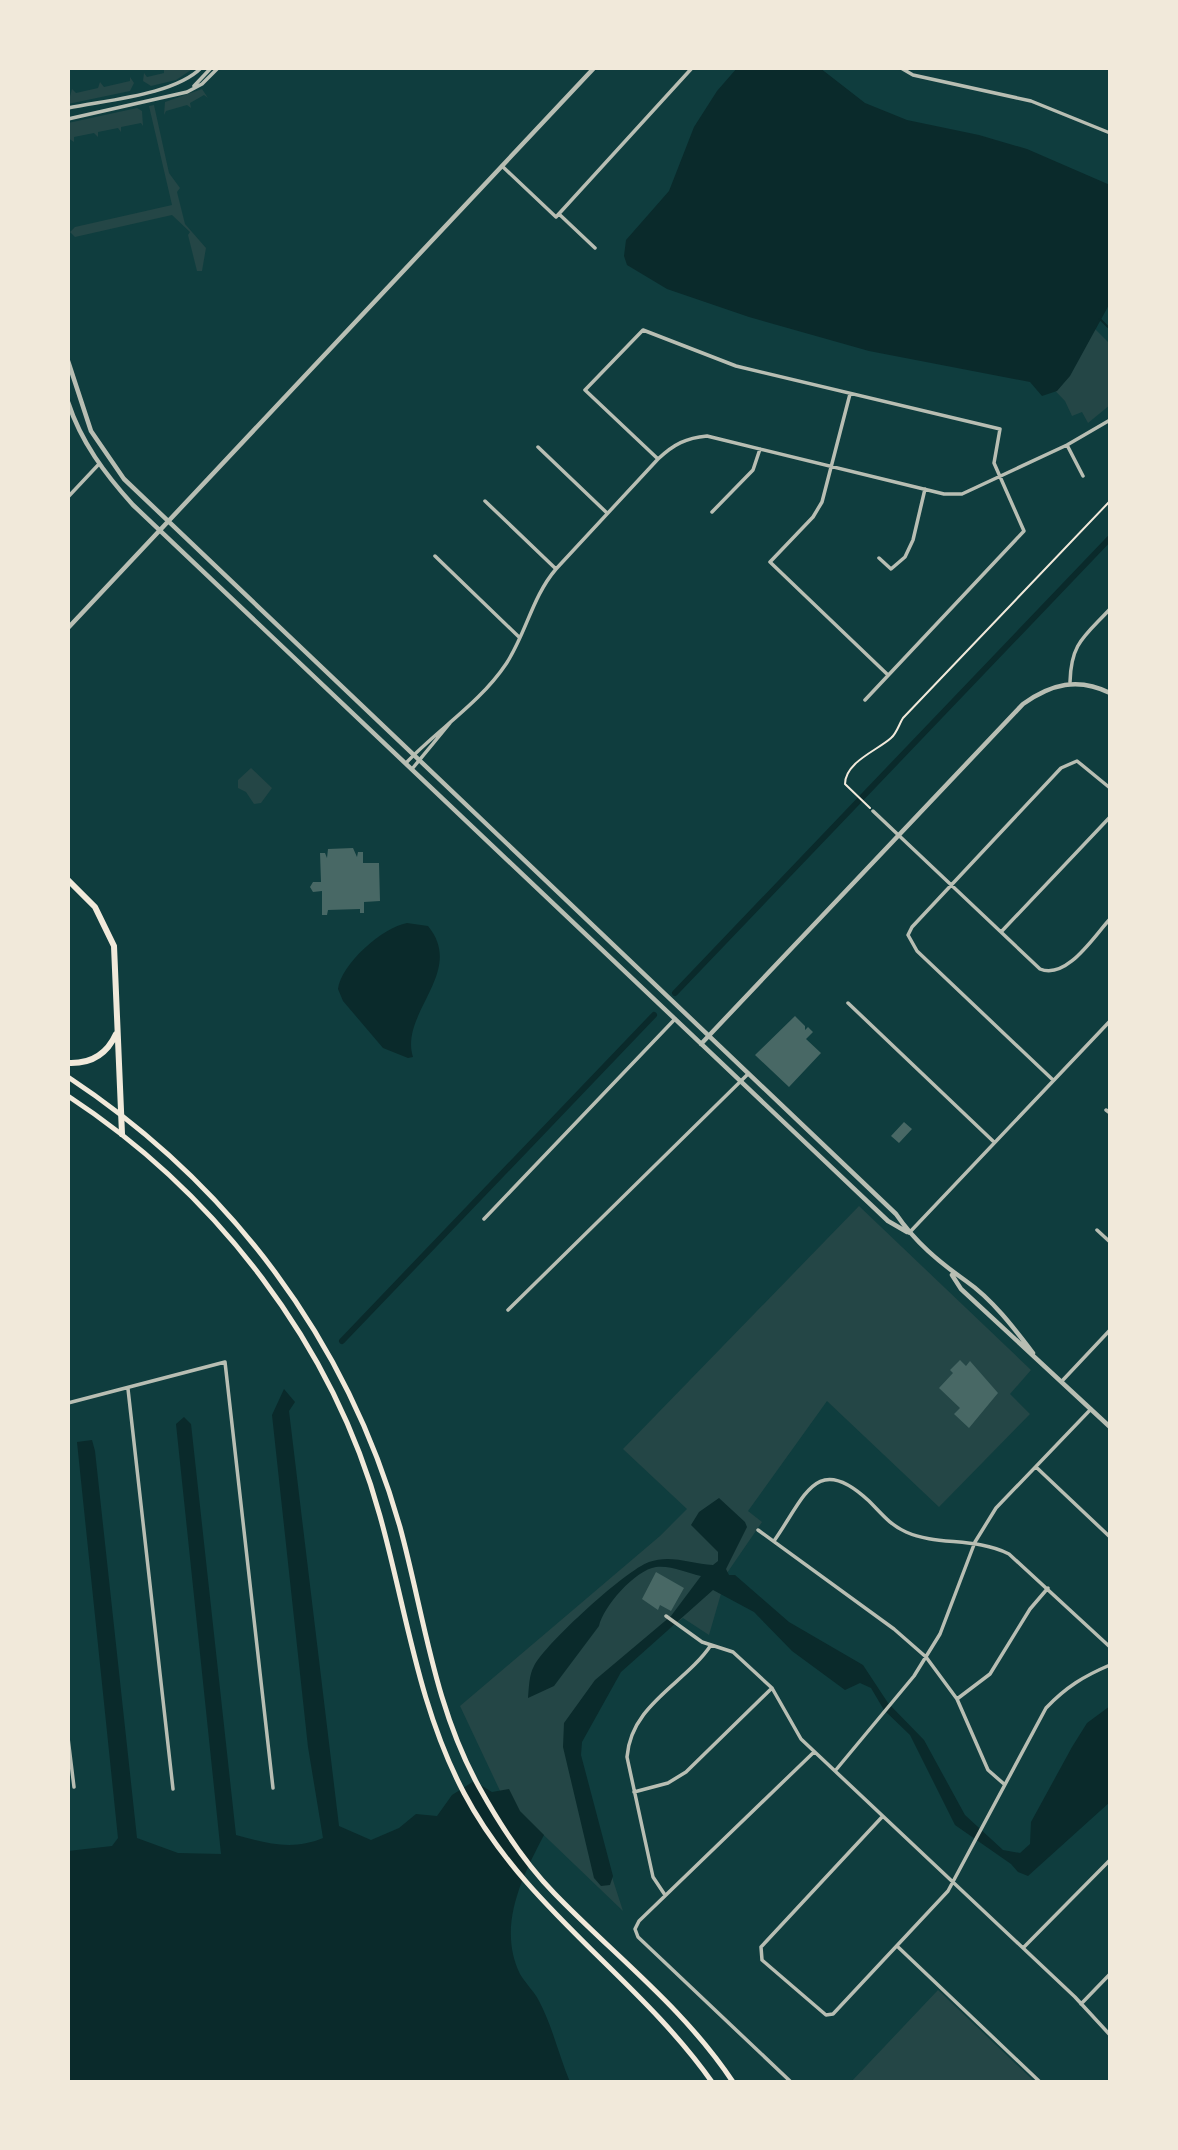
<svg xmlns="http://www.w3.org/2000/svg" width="1178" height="2150" font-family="Merriweather,serif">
  <rect width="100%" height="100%" fill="#0f3d3e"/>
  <path fill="#244646" d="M 168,68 L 194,68 L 176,80 L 151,86 L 143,81 L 144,73 L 147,77 L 164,73 L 164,69 Z
    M 130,77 L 134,83 L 130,91 L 68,104 L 72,89 L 76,93 L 98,88 L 100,82 L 104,87 L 130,81 Z
    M 202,89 L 208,98 L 204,95 L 190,103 L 191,108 L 187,105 L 166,111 L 164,115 L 165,102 Z
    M 154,105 L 169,173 L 180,188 L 177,192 L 185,224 L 206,248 L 202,271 L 197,271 L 188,235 L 190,232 L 172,215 L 75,237 L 70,232 L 75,227 L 172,205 L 149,106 Z
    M 137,108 L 142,111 L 143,126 L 141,123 L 121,127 L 121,132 L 118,128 L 98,132 L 98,137 L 94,133 L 74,137 L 74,142 L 68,138 L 68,123 Z
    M 1087,321 L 1110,344 L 1110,405 L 1088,423 L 1082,412 L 1072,416 L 1065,401 L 1039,374 Z
    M 251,768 L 272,788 L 261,803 L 254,804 L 246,792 L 238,788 L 238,780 Z
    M 859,1206 L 1031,1370 L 1010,1394 L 1030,1414 L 939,1507 L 827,1401 L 748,1511 L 762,1522 L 727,1573 L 709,1635 L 683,1618 L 609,1675 L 569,1744 L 623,1911 L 502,1795 L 460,1706 L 660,1536 L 687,1509 L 623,1449 Z
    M 938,1990 L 1035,2082 L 851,2082 Z"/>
  <path fill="#0a2a2b" d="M 737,68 L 820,68 L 865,103 L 907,120 L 979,135 L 1027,149 L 1110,185 L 1110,303 L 1070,376 L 1057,391 L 1042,396 L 1030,382 L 869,351 L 749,317 L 667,289 L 627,265 L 624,256 L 626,240 L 669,191 L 694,127 L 717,91 Z
    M 407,923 L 428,926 C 466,972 399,1013 413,1057 L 408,1058 L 383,1048 L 343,1001 L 338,989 C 341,964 383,927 407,923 Z
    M 284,1389 L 295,1402 L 289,1411 L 339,1826 L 371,1840 L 399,1828 L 416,1814 L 437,1816 L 452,1795 L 474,1781 L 492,1792 L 509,1789 L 520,1811 L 544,1835 C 522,1877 497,1927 520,1974 C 525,1983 534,1991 539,2001 C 552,2025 559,2056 570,2082 L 68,2082 L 68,1851 L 112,1846 L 118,1838 L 77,1442 L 92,1440 L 95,1451 L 137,1838 L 178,1853 L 221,1854 L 176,1424 L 184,1417 L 191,1424 L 236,1835 C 266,1843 292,1851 323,1838 L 308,1747 L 272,1415 Z
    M 719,1498 L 745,1522 L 747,1527 L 726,1569 L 729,1575 L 735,1575 L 789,1622 L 863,1665 L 888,1703 L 924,1740 L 965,1815 L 1003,1850 L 1020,1853 L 1030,1844 L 1031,1822 L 1072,1747 L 1087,1723 L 1110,1706 L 1110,1802 L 1028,1876 L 1018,1872 L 1011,1864 L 955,1825 L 910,1735 L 884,1710 L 871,1688 L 860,1683 L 845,1690 L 792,1651 L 754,1612 L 713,1590 L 621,1672 L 582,1742 L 581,1755 L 613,1876 L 610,1885 L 601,1886 L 594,1878 L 563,1747 L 564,1723 L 595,1680 L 671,1616 L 701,1576 C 688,1573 670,1565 656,1567 C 635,1570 603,1607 599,1626 L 554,1686 L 528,1698 C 529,1687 529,1675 534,1666 C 545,1644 626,1570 649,1562 C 671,1554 691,1564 713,1565 L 718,1561 L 718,1552 L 691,1525 L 699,1512 Z"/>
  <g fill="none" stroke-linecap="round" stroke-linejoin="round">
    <path stroke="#0a2a2b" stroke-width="2" d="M 1100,319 L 1108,327"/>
    <path stroke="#0a2a2b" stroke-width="6" d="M 675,993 L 1110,538
      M 342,1341 L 654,1015"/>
  </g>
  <path fill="#486865" d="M 353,848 L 357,857 L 358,852 L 363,852 L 363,863 L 379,863 L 380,901 L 364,902 L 364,913 L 360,913 L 360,909 L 328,910 L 327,915 L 322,915 L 322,891 L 313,892 L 310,887 L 313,882 L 321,882 L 320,853 L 325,853 L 327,858 L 328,849 Z
    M 795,1016 L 805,1026 L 805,1030 L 808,1027 L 813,1032 L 806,1039 L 821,1053 L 789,1087 L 755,1055 Z
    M 904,1122 L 912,1129 L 899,1143 L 891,1136 Z
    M 960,1360 L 966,1366 L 970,1361 L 998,1393 L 969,1428 L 954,1414 L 960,1408 L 939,1388 L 953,1373 L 950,1370 Z
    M 656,1572 L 684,1588 L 671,1611 L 660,1605 L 658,1610 L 642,1599 Z"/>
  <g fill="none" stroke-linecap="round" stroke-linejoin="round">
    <path stroke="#f1e9da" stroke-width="2" d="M 870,808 L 845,784 C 845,762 878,750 891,738 C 897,733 899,724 903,718 L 1110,501"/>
    <path stroke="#b8beb3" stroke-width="3.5" d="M 901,68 L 913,75 L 1031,101 L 1110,133
      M 194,86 L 211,68
      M 68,108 C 106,100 174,95 201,68
      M 68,119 L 187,92 L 202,84 L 218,68
      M 502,166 L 556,217 L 692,68
      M 559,214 L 595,248
      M 850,394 L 822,502 L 813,517 L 770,562 L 888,675
      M 1067,445 L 1083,476
      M 538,447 L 607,513
      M 658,459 L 585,390 L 643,330 L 736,366 L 1000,429 L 994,463 L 1024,531 L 865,700
      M 68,497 L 99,464
      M 485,501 L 556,569
      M 712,512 L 753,470 L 760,449
      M 435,556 L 519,637
      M 879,558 L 891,569 L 905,557 L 913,540 L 925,489
      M 1070,682 C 1071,643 1084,637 1110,609
      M 406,763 C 437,730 480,703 506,664 C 526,634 532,597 556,569 L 658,459 C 674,444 686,438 707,436 L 944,494 L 962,494 L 1067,445 L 1110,420
      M 412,769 L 450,723
      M 873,811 L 1040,969 C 1067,980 1094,936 1110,919
      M 1001,932 L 1110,817
      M 848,1003 L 994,1142
      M 1053,1080 L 917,951 L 908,935 L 912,927 L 1061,768 L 1077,761 L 1110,788
      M 1106,1110 L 1110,1113
      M 484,1219 L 675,1019
      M 1097,1230 L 1110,1242
      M 909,1233 L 1110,1021
      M 508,1310 L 748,1074
      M 1062,1381 L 1110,1330
      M 128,1389 L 173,1789
      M 68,1403 L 225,1362 L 273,1788
      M 1036,1467 L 1110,1537
      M 758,1530 L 894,1629 L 926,1657 L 957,1699 L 988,1770 L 1004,1784
      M 774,1541 C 805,1497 816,1451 869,1501 C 881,1513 890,1525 906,1532 C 937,1546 975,1537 1009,1554 L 1110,1647
      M 666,1616 L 702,1642 L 733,1652 L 772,1688 L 801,1739 L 1075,1997 L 1110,2035
      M 957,1699 L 990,1674 L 1030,1609 L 1048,1588
      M 68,1738 L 74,1787
      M 835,1771 L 914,1676 L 940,1634 L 975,1542 L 996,1508 L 1091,1409
      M 634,1792 L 668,1783 L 686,1772 L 772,1688
      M 882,1817 L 761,1947 L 762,1960 L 826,2015 L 833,2014 L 948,1891 L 1046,1708 C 1066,1687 1084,1676 1110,1665
      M 665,1895 L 653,1877 L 627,1757 C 631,1704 685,1684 711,1645
      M 897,1946 L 1040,2082
      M 1023,1948 L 1110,1860
      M 1081,2004 L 1110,1974
      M 791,2082 L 638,1937 L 635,1929 L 639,1921 L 814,1752"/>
    <path stroke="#b8beb3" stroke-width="4.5" d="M 68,361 L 91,431 L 124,479 L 896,1214 C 915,1242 939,1262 966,1281 C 992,1299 1014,1328 1033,1353
      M 68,402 C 81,442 105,474 133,505 L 888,1221 L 907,1232
      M 68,628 L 594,68
      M 701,1044 L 1023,704 C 1051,684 1078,677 1110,693
      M 952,1275 L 961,1289 L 1110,1427"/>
    <path stroke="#f1e9da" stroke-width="5" d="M 68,1077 C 230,1184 347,1340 400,1527 C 424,1615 434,1706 479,1787 C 500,1825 524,1862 554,1893 C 615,1956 684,2008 733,2082
      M 68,1096 C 216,1193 333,1344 380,1516 C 406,1609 418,1706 464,1793 C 525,1909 638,1977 712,2082"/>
    <path stroke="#f1e9da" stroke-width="6" d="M 68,880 L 95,907 L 114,946 L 122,1134
      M 68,1063 C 91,1064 107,1054 116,1034"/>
  </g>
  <rect width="1178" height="2150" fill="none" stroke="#f1e9da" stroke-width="140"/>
</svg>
